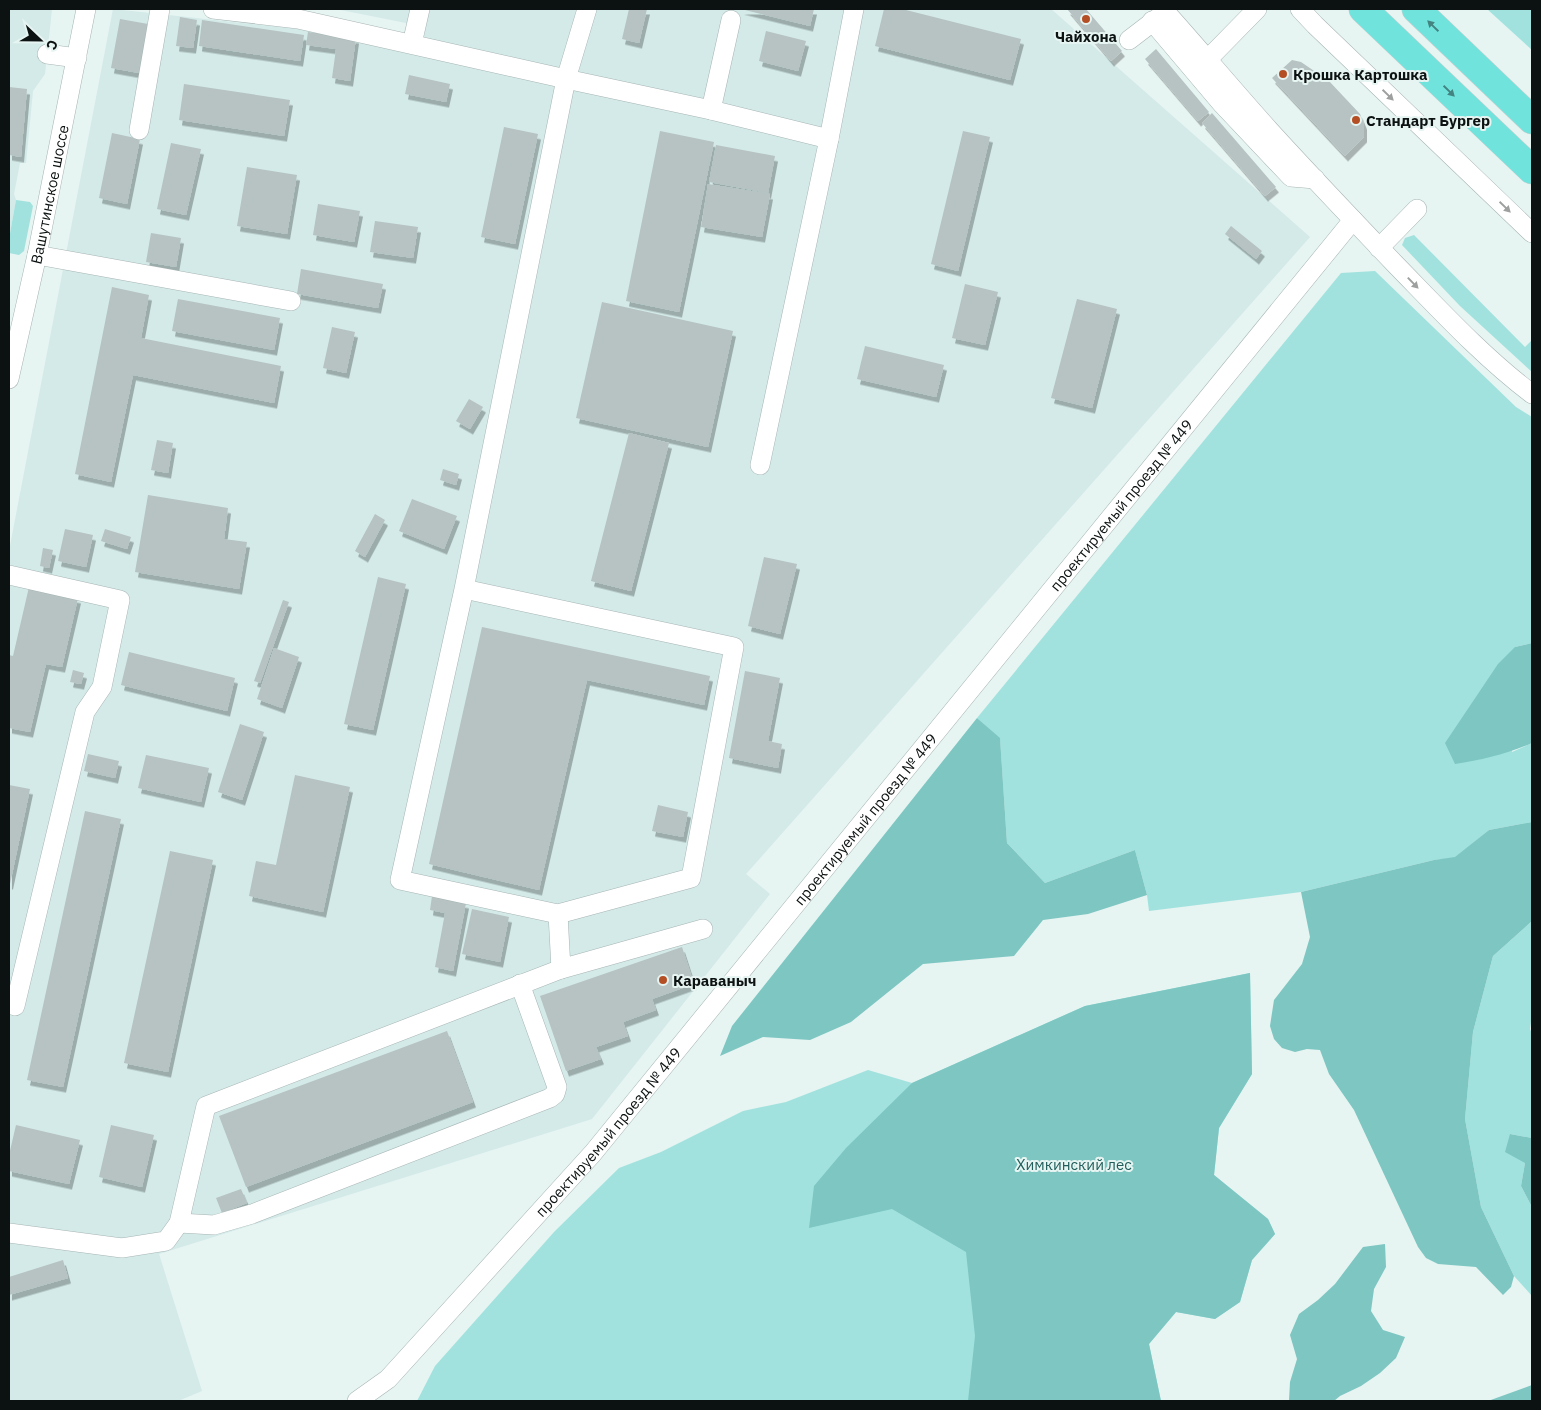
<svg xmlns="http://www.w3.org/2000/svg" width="1541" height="1410" font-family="'IBM Plex Sans',sans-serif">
  <defs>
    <filter id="shadow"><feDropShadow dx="3" dy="5.5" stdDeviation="0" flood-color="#0004"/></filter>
  </defs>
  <rect width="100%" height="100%" fill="#e6f4f2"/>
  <path fill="#d3eae8" d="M 9,9 L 52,9 L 45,74 L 33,91 L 26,163 L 20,163 L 14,194 L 16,200 L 9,239 Z
    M 113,9 L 362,36 L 420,55 L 426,27 L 336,9 L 1051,9 L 1310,237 L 746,874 L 770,894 L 592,1119 L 159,1254 L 202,1391 L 178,1401 L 9,1401 L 9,551 Z"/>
  <path fill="#a1e2de" d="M 1487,9 L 1532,9 L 1532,50 Z
    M 16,200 L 30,202 L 33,206 L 24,251 L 19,255 L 9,253 L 9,239 Z
    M 1414,235 L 1525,347 L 1532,340 L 1532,372 L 1460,306 L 1402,245 L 1405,238 Z
    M 1375,271 L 1516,407 L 1532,417 L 1532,643 L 1515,647 L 1512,752 L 1532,743 L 1532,822 L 1489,830 L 1455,858 L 1434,860 L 1301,892 L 1149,911 L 1147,895 L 1135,850 L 1045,883 L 1007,843 L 1000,739 L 977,718 L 1341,273 Z
    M 1532,921 L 1532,1015 L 1530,1029 L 1532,1034 L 1532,1138 L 1510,1134 L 1525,1163 L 1521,1186 L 1532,1207 L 1532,1296 L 1514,1276 L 1481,1207 L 1465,1119 L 1473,1032 L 1493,956 Z
    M 1250,973 L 1252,1074 L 1219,1128 L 1214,1175 L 1268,1219 L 1275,1234 L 1252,1260 L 1240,1302 L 1215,1319 L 1176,1312 L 1149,1344 L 1161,1401 L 417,1401 L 435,1366 L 554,1232 L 619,1168 L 661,1152 L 743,1111 L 786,1102 L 868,1070 L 912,1083 L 1085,1006 Z"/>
  <path fill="#7dc6c2" d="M 1532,643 L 1532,743 C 1507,754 1482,760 1455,764 L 1445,743 L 1498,664 L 1515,647 Z
    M 977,718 L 1000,738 L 1007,843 L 1045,883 L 1135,850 L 1147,895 L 1088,914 L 1043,920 L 1014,956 L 923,964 L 851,1022 L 810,1040 L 763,1037 L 720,1056 L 732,1026 Z
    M 1532,822 L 1532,921 L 1493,956 L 1473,1032 L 1465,1119 L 1481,1207 L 1514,1276 L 1511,1287 L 1503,1295 L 1476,1267 L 1438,1264 L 1426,1258 L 1418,1247 L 1354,1110 L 1329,1074 L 1320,1050 L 1307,1049 L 1295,1052 L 1282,1048 L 1274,1039 L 1270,1026 L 1274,1000 L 1302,964 L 1310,937 L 1301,892 L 1434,860 L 1455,857 L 1489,830 Z
    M 1250,973 L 1252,1074 L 1219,1128 L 1214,1175 L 1268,1219 L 1275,1234 L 1252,1260 L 1240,1302 L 1215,1319 L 1176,1312 L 1149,1344 L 1161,1401 L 968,1401 L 975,1336 L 966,1252 L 892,1209 L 809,1228 L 814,1186 L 846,1148 L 912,1083 L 1085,1006 Z
    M 1510,1134 L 1532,1138 L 1532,1207 L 1521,1186 L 1525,1163 L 1505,1152 Z
    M 1385,1244 L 1386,1267 L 1374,1289 L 1371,1311 L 1383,1330 L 1405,1337 L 1396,1358 L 1380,1373 L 1361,1386 L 1340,1396 L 1334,1401 L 1289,1401 L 1290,1382 L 1297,1359 L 1290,1335 L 1299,1314 L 1318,1300 L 1335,1284 L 1363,1247 Z
    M 1532,1385 L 1532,1401 L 1488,1401 Z"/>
  <path fill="#b6c3c2" filter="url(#shadow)" d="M 629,9 L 647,9 L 639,43 L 622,39 Z
    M 741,9 L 814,9 L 810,26 Z
    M 884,9 L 902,9 L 1021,39 L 1010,80 L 875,46 Z
    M 1067,9 L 1086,9 L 1122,51 L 1111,61 Z
    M 180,17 L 197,20 L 193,48 L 176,46 Z
    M 120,19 L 148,24 L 139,73 L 111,68 Z
    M 202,20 L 304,35 L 300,61 L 199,46 Z
    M 766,31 L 806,41 L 798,71 L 759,61 Z
    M 308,32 L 356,38 L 350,81 L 332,78 L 336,49 L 306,45 Z
    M 1156,49 L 1209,112 L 1198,121 L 1145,59 Z
    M 1292,60 L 1301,62 L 1329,81 L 1360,114 L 1364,124 L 1364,137 L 1345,156 L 1272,78 Z
    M 409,75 L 450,84 L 446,102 L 405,94 Z
    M 184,84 L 290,100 L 284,136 L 179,120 Z
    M 9,87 L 27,89 L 21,157 L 9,155 Z
    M 1212,113 L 1276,187 L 1265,196 L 1202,123 Z
    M 504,127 L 538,134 L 515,244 L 481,237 Z
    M 660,131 L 714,142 L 679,312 L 626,301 Z
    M 963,131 L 990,137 L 958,271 L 931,264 Z
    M 112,133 L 140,139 L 127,204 L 99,198 Z
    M 171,143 L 201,149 L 186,215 L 157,209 Z
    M 716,145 L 775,156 L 768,193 L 709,182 Z
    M 247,167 L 297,175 L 287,234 L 237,226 Z
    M 708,184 L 770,194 L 762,237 L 701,227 Z
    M 318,204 L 360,211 L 354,242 L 313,235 Z
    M 375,221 L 418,227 L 413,258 L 370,252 Z
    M 1231,226 L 1262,251 L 1256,259 L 1225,234 Z
    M 151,233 L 181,238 L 176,267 L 146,262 Z
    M 301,269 L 383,284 L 378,308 L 297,294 Z
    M 965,284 L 998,292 L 985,345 L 952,338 Z
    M 112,287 L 149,295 L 141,338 L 281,366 L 274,403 L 133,375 L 111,482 L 75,474 Z
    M 178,299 L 280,318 L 274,350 L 172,331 Z
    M 1077,299 L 1117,309 L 1092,408 L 1051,398 Z
    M 602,302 L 733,331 L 708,447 L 576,418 Z
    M 332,327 L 355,332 L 346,373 L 323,368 Z
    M 865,346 L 944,365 L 936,397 L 857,379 Z
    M 469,399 L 483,407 L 470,429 L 456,421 Z
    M 629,433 L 669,443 L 631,591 L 591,581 Z
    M 157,440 L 173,443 L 168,473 L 151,470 Z
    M 443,469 L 459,474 L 456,485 L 440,480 Z
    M 148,495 L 228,508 L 224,539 L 247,542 L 239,589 L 135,572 Z
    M 412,499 L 457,516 L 444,549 L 399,531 Z
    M 375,514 L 385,520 L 365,557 L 355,551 Z
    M 65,529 L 93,535 L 86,567 L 58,561 Z
    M 105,529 L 131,537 L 127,549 L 101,541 Z
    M 43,548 L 53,550 L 49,568 L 40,566 Z
    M 764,557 L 797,564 L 780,634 L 748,626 Z
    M 378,577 L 406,584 L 373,730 L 344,724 Z
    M 29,587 L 78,598 L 62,667 L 46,664 L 30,732 L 9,728 L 9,655 L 13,656 Z
    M 283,600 L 289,602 L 260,683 L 254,681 Z
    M 482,627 L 710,676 L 704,705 L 587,680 L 539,890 L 429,864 Z
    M 274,648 L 299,657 L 282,708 L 257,699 Z
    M 129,652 L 235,678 L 227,711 L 121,685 Z
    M 73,670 L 84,673 L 81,684 L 70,682 Z
    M 745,671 L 780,678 L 768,741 L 782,744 L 778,768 L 729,758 Z
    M 240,724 L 264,732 L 242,800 L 218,792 Z
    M 88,754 L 119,761 L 115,778 L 84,771 Z
    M 146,755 L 209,768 L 201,802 L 138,788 Z
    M 295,775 L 350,787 L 323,912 L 249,896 L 256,861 L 276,865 Z
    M 9,785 L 30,789 L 10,884 L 9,884 Z
    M 658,805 L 688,812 L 683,837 L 652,831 Z
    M 85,811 L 121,819 L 63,1087 L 27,1080 Z
    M 170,851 L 213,860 L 168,1072 L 124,1063 Z
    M 432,896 L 466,903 L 453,971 L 435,967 L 445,913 L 430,910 Z
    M 472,909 L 509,917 L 500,962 L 462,954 Z
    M 682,947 L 694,984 L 652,999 L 656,1010 L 623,1022 L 628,1036 L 596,1047 L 601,1059 L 566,1071 L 540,996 Z
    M 447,1031 L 473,1102 L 246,1187 L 219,1116 Z
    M 16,1125 L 80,1140 L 69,1184 L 9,1171 L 9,1155 Z
    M 111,1125 L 154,1135 L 142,1187 L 99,1177 Z
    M 241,1189 L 247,1203 L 222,1213 L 216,1198 Z
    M 63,1260 L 68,1278 L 9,1295 L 9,1277 Z"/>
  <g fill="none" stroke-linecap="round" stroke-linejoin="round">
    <defs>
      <g id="minor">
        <path d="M 213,9 L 298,19 L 566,79 L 464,589 L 400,880 L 558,914 L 691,878 L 734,647 L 464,589"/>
        <path d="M 587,9 L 566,79 L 711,110 L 829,139"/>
        <path d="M 1163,9 C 1199,49 1234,91 1270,131 C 1311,176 1353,220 1395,264 C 1439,309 1482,356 1532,394"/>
        <path d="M 1300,9 L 1315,25 L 1532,233"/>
        <path d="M 1152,21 L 1223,105 L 1291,177 L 1315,179"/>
        <path d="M 1129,40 L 1163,14"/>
        <path d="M 412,44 L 420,9"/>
        <path d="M 47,54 L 77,58"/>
        <path d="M 1208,59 L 1257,9"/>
        <path d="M 711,110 L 731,20"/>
        <path d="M 139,130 L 160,9"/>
        <path d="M 1379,248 L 1417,209"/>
        <path d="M 37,255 L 291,301"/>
        <path id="s1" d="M 9,379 L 37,255 L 86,9"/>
        <path d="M 760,465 L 829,139 L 854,9"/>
        <path d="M 9,575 L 120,600 L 102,687 L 85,712 L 15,1006"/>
        <path d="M 558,914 L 561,969 L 703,929"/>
        <path d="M 179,1223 L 214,1225 L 252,1214 L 550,1098 L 555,1094 L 557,1087 L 520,984"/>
        <path d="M 9,1233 L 122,1248 L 166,1241 L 179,1223 L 206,1106 L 561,969"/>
        <path id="s2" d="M 357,1401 L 388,1379 L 593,1153 L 1353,220"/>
      </g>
      <path id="highway" d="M 1363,9 L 1532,170
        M 1416,9 L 1532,120"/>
    </defs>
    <use href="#minor" stroke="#a7b5b4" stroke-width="20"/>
    <use href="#highway" stroke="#cecfcf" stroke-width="29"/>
    <use href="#minor" stroke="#fff" stroke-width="19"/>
    <use href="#highway" stroke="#70e3dd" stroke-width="28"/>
  </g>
  <defs><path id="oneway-solid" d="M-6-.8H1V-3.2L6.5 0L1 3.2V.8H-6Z" transform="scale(1.25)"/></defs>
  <g fill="#438481">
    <use href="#oneway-solid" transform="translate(1433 26) rotate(-136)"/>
    <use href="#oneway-solid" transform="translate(1449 91) rotate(44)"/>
  </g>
  <g fill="#9ea0a0">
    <use href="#oneway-solid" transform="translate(1388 95) rotate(44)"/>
    <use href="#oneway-solid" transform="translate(1505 207) rotate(44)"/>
    <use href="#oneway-solid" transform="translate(1413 283) rotate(46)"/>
  </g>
  <g fill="#b44e24" stroke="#e6f4f2" stroke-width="2">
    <circle cx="1086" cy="19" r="5"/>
    <circle cx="1283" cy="74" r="5"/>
    <circle cx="1356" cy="120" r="5"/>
    <circle cx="663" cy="980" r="5"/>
  </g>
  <g text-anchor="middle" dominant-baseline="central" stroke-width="4" stroke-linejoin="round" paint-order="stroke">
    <g font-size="15" font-weight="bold" fill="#0c1111" stroke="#e6f4f2" text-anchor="start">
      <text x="1086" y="36" text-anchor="middle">Чайхона</text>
      <text x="1293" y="74">Крошка Картошка</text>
      <text x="1366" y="120">Стандарт Бургер</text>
      <text x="673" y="980">Караваныч</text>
    </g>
    <g font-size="15" fill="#0c1111" stroke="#e6f4f2">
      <text stroke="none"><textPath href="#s1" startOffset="189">Вашутинское шоссе</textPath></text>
      <text stroke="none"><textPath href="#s2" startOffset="1179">проектируемый проезд № 449</textPath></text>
      <text stroke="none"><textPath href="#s2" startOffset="774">проектируемый проезд № 449</textPath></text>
      <text stroke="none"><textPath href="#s2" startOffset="369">проектируемый проезд № 449</textPath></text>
    </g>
    <g font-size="15" fill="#215e5b" stroke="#e6f4f2">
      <text x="1074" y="1164">Химкинский лес</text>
    </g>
  </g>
  <rect width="1541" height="1410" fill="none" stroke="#0c1111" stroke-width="20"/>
  <g transform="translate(40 40) rotate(112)" stroke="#e6f4f2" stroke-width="4" paint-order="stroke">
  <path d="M0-4L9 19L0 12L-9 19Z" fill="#0c1111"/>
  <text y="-8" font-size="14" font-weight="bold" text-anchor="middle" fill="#0c1111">С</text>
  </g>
</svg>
